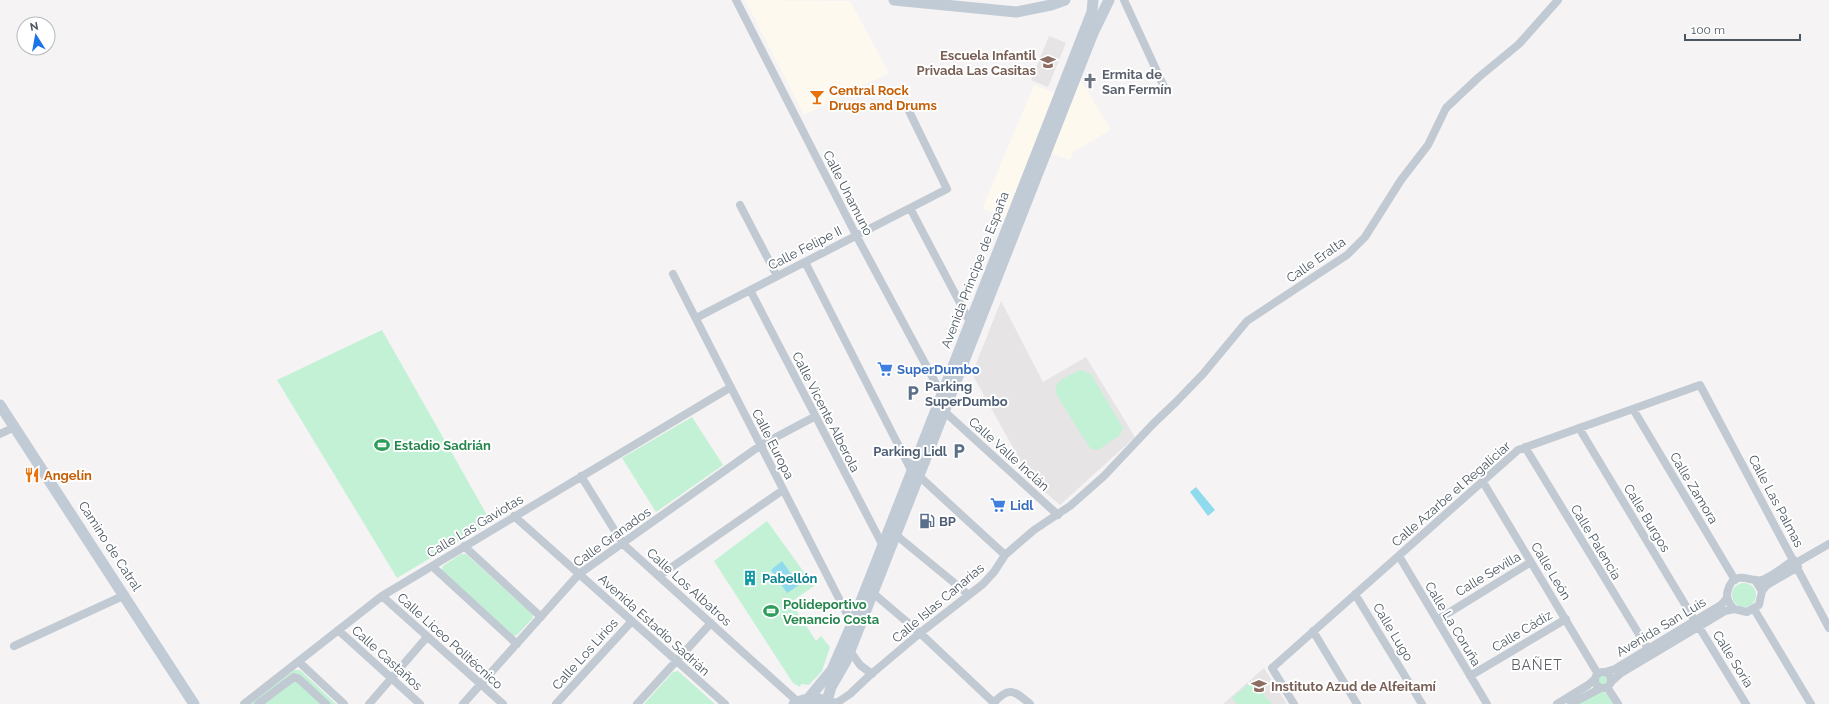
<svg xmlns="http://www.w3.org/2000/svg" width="1829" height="704" font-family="Raleway,sans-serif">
  <rect width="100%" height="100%" fill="#f5f3f3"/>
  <path fill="#fdf9ef" d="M 745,0 L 850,1 L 889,73 L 804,115 Z
    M 1079,77 L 1111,130 L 1073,152 L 1070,160 L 1034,148 L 1006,218 L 982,209 L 1034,85 L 1055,93 Z"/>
  <path fill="#e6e4e5" d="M 1049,36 L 1066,43 L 1048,87 L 1031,80 Z
    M 1001,301 L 1043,382 L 1086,357 L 1135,437 L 1060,505 L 1021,471 L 1024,467 L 972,374 Z
    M 1264,668 L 1287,704 L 1223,704 Z"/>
  <path fill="#c3f1d5" d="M 382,330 L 491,522 L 397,578 L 277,380 Z
    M 1080,370 L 1091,374 L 1123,428 L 1120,435 L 1098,450 L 1090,448 L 1056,394 C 1053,380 1069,376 1080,370 Z
    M 692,417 L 723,465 L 656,512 L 622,458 Z
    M 767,521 L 814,586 L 791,602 L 816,641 L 821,636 L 830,647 L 822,671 L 809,685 L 801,684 L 800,687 L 793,683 L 714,561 Z
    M 461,554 L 466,554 L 532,614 L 533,618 L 517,635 L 513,636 L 442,570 L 443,566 Z
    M1732 595a12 12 0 1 1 24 0a12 12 0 1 1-24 0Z
    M 294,670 L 300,670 L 336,704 L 247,704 Z
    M 678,671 L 715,704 L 644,704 L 673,672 Z
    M1597.5 680a5.5 5.5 0 1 1 11 0a5.5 5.5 0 1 1-11 0Z
    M 1252,681 L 1272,704 L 1237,704 L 1232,698 Z
    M 1602,691 L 1607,694 L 1613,704 L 1577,704 Z"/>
  <path fill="#90daee" d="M 1196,487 L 1215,510 L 1208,516 L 1190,492 Z
    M 782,561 L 799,585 L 787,593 L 771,570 Z"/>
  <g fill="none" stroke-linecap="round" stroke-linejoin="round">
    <path stroke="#c1cad2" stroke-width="8" d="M 736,0 L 856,235 L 942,395
      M 1124,0 L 1166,91
      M 740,205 L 777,276
      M 910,208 L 970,322
      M 805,262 L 911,470
      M 673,274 L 852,624
      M 750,290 L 882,544
      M 696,318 L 947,189 L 907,107
      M 1633,409 L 1735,580
      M 945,412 L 1058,515
      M 1579,428 L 1695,621
      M 0,434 L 15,427
      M 1525,447 L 1648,649
      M 581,476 L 623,544 L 798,702
      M 919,476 L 1005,555
      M 1483,482 L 1598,674
      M 514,516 L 725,704
      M 896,535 L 969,595
      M 464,546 L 541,617
      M 1399,556 L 1487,704
      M 1796,563 L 1829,544
      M 432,566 L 517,644
      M 659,576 L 783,490
      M 1755,580 L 1762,591 L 1759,605 L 1747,612 L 1734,609 C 1729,604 1725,598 1728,590 C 1734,568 1751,583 1762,580 C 1773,576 1784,566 1794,560
      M 1762,591 L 1767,585 L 1798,567
      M 873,593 L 920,633 L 994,703
      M 1355,594 L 1422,704
      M 382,596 L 503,704
      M 1754,609 L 1811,704
      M 1437,620 L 1531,562
      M 1699,627 L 1746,704
      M 338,630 L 420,704
      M 1313,631 L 1357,704
      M 14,646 L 125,595
      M 850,651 L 860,665 L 872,674
      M 299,662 L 344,704
      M 1605,672 L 1615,669 L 1721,605 L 1727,598
      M1595 680a8 8 0 1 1 16 0a8 8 0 1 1-16 0Z
      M 1470,676 L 1566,619
      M 1611,682 L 1621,673 L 1725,611 L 1734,609
      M 1607,687 L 1618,704
      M 831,703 L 838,702 L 850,694 L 869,676 L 920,633 L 983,584 L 994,572 L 1005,555 L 1034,530 L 1070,506 L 1104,476 L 1153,424 L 1176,402 L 1203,374 L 1247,321 L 1347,255 L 1365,237 L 1401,180 L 1428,145 L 1446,108 L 1479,77 L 1519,44 L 1558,0
      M 244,704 L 382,596 L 731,387
      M 258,704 L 294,677 L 299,679 L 326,704
      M 369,704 L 427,637
      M 463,704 L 579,574 L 761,445 L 814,417
      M 556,704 L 632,621
      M 637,704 L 711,623
      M 993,704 C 1008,686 1014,690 1030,704
      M 1294,704 L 1272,668 L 1518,450 L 1700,385 L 1829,628
      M 1557,704 L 1588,685 L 1595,679
      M 1571,704 L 1601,688"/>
    <path stroke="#c1cbd6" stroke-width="11" d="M 894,0 L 1016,12 L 1051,5 L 1065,0
      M 0,405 L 194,704
      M 808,699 L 832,670 L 852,624 L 1092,12 L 1093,0
      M 827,701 L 831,687 L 846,661 L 1093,33 L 1109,0
      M 794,704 C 806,697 820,697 833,704"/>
  </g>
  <defs>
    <symbol id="school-bare" viewBox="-9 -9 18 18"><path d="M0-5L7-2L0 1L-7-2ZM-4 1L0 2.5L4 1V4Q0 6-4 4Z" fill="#8d6e63" stroke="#fff" stroke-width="2.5" paint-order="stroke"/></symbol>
    <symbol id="church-bare" viewBox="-9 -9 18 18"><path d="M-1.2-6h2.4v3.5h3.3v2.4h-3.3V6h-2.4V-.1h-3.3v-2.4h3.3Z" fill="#6b7280" stroke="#fff" stroke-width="2.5" paint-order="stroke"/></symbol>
    <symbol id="bar-bare" viewBox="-9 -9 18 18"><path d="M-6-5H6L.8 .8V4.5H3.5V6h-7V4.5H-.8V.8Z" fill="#e8710a" stroke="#fff" stroke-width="2.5" paint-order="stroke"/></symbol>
    <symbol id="supermarket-bare" viewBox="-9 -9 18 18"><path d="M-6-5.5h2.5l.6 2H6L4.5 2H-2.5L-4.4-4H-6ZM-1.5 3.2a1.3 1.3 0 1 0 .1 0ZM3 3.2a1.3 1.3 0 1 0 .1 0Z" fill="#3f7fe0" stroke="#fff" stroke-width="2.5" paint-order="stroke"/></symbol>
    <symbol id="parking-bare" viewBox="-9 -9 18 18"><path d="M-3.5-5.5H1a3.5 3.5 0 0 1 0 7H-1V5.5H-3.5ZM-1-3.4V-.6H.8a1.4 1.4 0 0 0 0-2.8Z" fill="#5c6f8a" stroke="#fff" stroke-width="2.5" paint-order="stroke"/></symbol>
    <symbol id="stadium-bare" viewBox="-9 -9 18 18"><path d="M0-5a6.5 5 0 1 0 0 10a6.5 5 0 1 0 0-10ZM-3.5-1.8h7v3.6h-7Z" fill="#2e9e5b" stroke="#fff" stroke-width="2.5" paint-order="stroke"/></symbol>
    <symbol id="restaurant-bare" viewBox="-9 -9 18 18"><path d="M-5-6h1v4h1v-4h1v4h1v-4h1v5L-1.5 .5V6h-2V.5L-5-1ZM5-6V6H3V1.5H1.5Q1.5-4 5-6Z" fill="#e8710a" stroke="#fff" stroke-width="2.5" paint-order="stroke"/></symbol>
    <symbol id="fuel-bare" viewBox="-9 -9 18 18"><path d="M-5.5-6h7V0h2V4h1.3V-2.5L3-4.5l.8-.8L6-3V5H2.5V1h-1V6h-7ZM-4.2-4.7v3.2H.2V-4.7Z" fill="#5c6f8a" stroke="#fff" stroke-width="2.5" paint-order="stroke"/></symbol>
    <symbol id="building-bare" viewBox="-9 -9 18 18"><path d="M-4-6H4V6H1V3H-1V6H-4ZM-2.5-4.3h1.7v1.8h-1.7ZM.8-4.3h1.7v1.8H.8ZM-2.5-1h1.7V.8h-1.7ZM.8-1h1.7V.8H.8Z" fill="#0f9aa8" stroke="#fff" stroke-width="2.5" paint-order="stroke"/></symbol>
  </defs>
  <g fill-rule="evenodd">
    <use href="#school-bare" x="1037" y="51" width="22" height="22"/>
    <use href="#church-bare" x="1079" y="70" width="22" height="22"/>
    <use href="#bar-bare" x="806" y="86" width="22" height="22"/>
    <use href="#supermarket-bare" x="874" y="358" width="22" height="22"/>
    <use href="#parking-bare" x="902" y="382" width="22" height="22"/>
    <use href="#stadium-bare" x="371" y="434" width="22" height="22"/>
    <use href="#parking-bare" x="948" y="440" width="22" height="22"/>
    <use href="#restaurant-bare" x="21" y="464" width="22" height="22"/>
    <use href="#supermarket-bare" x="987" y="494" width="22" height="22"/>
    <use href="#fuel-bare" x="916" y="510" width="22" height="22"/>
    <use href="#building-bare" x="739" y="567" width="22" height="22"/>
    <use href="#stadium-bare" x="760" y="600" width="22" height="22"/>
    <use href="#school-bare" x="1248" y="675" width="22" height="22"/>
  </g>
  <g text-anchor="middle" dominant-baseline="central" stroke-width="4" stroke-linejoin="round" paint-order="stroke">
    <g font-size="13" font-weight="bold" fill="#785e54" stroke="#fff" text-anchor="end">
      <text x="1036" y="55">Escuela Infantil<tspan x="1036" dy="15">Privada Las Casitas</tspan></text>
      <text x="1271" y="686" text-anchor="start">Instituto Azud de Alfeitamí</text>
    </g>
    <g font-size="13" font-weight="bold" fill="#5b616d" stroke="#fff" text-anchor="start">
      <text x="1102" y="74">Ermita de<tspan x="1102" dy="15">San Fermín</tspan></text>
    </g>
    <g font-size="13" font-weight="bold" fill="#c56008" stroke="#fff" text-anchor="start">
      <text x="829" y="90">Central Rock<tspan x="829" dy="15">Drugs and Drums</tspan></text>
      <text x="44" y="475">Angelín</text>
    </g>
    <g font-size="13" fill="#4a5661" stroke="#fff">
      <text transform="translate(848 193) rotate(63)">Calle Unamuno</text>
      <text transform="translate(805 248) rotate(-27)">Calle Felipe II</text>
      <text transform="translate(1316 260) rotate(-35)">Calle Eralta</text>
      <text transform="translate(975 270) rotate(-69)">Avenida Príncipe de España</text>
      <text transform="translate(826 412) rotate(63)">Calle Vicente Alberola</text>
      <text transform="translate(773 444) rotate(63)">Calle Europa</text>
      <text transform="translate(1009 454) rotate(42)">Calle Valle Inclán</text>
      <text transform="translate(1694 488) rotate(59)">Calle Zamora</text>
      <text transform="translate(1451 494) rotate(-41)">Calle Azarbe el Regaliciar</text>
      <text transform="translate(1776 501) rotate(62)">Calle Las Palmas</text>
      <text transform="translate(1647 518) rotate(59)">Calle Burgos</text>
      <text transform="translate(475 526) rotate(-31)">Calle Las Gaviotas</text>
      <text transform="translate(612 537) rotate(-36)">Calle Granados</text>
      <text transform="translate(1596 542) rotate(59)">Calle Palencia</text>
      <text transform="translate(110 546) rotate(57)">Camino de Catral</text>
      <text transform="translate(1551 571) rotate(59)">Calle León</text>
      <text transform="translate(1488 574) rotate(-31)">Calle Sevilla</text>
      <text transform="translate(689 587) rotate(42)">Calle Los Albatros</text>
      <text transform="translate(938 603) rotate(-40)">Calle Islas Canarias</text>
      <text transform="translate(1453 624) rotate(59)">Calle La Coruña</text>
      <text transform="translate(654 625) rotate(42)">Avenida Estadio Sadrián</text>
      <text transform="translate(1661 627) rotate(-31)">Avenida San Luis</text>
      <text transform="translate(1522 631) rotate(-31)">Calle Cádiz</text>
      <text transform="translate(1393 632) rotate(59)">Calle Lugo</text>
      <text transform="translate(450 641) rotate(42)">Calle Liceo Politécnico</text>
      <text transform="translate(585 654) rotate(-48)">Calle Los Lirios</text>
      <text transform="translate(387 658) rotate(42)">Calle Castaños</text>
      <text transform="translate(1733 659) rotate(58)">Calle Soria</text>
    </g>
    <g font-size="13" font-weight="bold" fill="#366cbe" stroke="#fff" text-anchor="start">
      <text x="897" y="369">SuperDumbo</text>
      <text x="1010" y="505">Lidl</text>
    </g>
    <g font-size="13" font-weight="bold" fill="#4e5e75" stroke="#fff" text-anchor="start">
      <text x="925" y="386">Parking<tspan x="925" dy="15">SuperDumbo</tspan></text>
      <text x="947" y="451" text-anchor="end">Parking Lidl</text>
      <text x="939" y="521">BP</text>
    </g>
    <g font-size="13" font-weight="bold" fill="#27864d" stroke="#fff" text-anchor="start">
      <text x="394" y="445">Estadio Sadrián</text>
      <text x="783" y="604">Polideportivo<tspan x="783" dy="15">Venancio Costa</tspan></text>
    </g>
    <g font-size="13" font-weight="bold" fill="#0d838f" stroke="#fff" text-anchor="start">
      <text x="762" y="578">Pabellón</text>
    </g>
    <g font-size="14" letter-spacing="1" fill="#5f6368" stroke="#fff">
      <text x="1537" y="665">BAÑET</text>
    </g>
  </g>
  <g transform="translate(36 36) rotate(349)"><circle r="19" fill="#ffffff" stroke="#b7bbc0"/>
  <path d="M0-3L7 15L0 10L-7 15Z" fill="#1a73e8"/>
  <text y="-6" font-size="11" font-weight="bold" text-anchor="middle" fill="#4a5661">N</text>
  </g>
  <path d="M1685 34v6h115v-6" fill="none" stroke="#4a5661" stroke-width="2"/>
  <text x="1691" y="34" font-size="12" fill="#4a5661" stroke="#ffffff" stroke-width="3" paint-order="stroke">100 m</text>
</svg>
